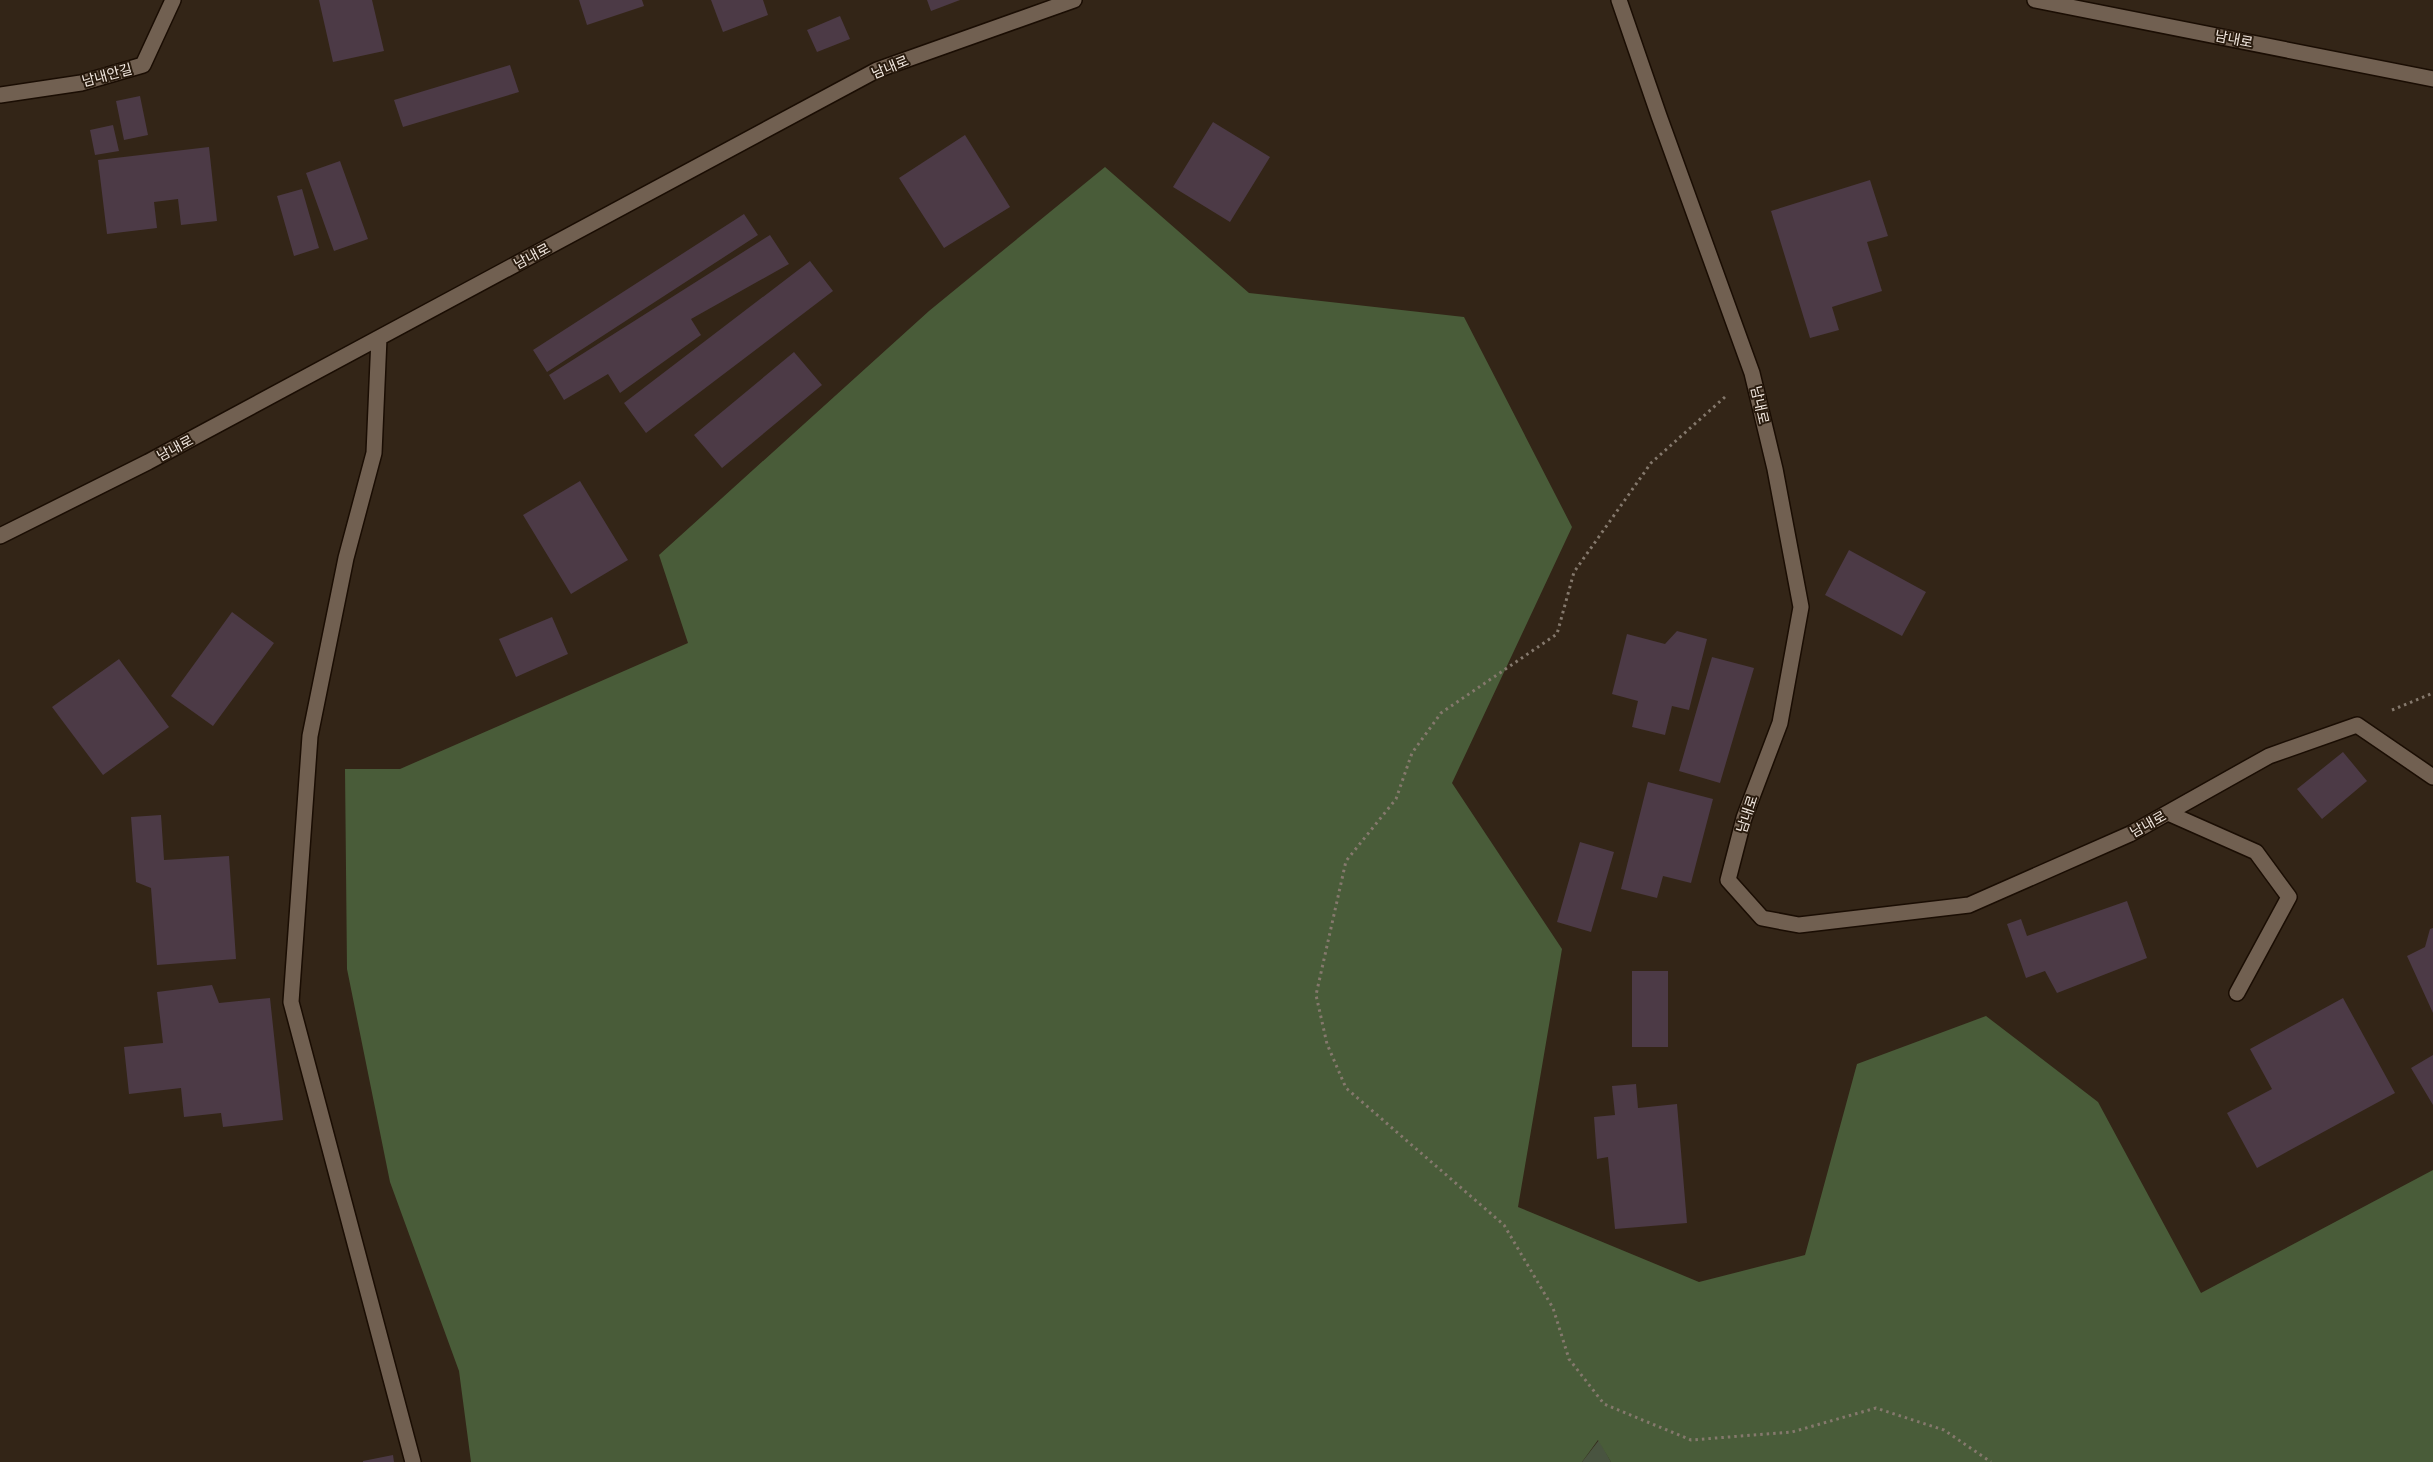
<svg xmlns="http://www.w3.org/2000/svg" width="2433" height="1462" font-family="'Archivo Narrow','Noto Sans KR',sans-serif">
  <rect width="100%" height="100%" fill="#332517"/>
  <path fill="#495440" d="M 1599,1440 L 1611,1462 L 1582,1462 Z"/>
  <path fill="#495c39" d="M 1105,167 L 1249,293 L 1464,317 L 1572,527 L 1452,783 L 1562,949 L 1518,1207 L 1699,1282 L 1805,1255 L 1857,1064 L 1986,1016 L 2098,1102 L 2201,1293 L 2433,1170 L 2433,1462 L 1611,1462 L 1598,1440 L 1582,1462 L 471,1462 L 459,1371 L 390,1182 L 347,969 L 345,769 L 400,769 L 688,643 L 659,555 L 929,311 Z"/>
  <path fill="#4c3a46" d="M 319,0 L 372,0 L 384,51 L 333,62 Z
    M 579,0 L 642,0 L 644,6 L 587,25 Z
    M 711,0 L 763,0 L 768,15 L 723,32 Z
    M 927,0 L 960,0 L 931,11 Z
    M 840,16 L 850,39 L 817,52 L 807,30 Z
    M 510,65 L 519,92 L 403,127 L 394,100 Z
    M 140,96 L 148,135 L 124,140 L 116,101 Z
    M 1213,122 L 1270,157 L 1230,222 L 1173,187 Z
    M 113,125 L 119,151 L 95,155 L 90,130 Z
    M 965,135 L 1010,207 L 944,248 L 899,178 Z
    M 209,147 L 217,221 L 181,225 L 178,199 L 154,202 L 157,228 L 107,234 L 98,160 Z
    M 340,161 L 368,239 L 334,251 L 306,173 Z
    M 1870,180 L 1888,236 L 1867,242 L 1882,291 L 1832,307 L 1839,330 L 1810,338 L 1771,211 Z
    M 302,189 L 319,248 L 294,256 L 277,196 Z
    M 744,214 L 758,235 L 547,372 L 533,350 Z
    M 770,235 L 789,264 L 691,319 L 701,335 L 620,393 L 608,374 L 564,400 L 549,375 Z
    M 810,261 L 833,291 L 646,433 L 624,403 Z
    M 794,352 L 822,385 L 722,468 L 694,435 Z
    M 580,481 L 628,560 L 571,594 L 523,515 Z
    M 1849,550 L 1926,592 L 1902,636 L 1825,595 Z
    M 232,612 L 274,643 L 213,726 L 171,696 Z
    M 552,617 L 568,654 L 516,677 L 499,639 Z
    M 1677,631 L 1707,639 L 1689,710 L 1672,706 L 1665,735 L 1632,727 L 1638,701 L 1612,694 L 1627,634 L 1665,644 Z
    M 1712,657 L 1754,668 L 1720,783 L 1679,771 Z
    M 119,659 L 169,727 L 103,775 L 52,707 Z
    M 2343,752 L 2367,781 L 2322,819 L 2297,789 Z
    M 1648,782 L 1713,799 L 1691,883 L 1663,876 L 1657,898 L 1621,889 Z
    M 161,815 L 164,860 L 229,856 L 236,959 L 157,965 L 151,888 L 136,882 L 131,817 Z
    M 1580,842 L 1614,852 L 1591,932 L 1557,922 Z
    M 2127,901 L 2147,958 L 2057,993 L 2045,971 L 2026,978 L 2007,924 L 2021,919 L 2027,936 Z
    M 2433,928 L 2433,1013 L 2407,956 L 2425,947 L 2430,929 Z
    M 1632,971 L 1668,971 L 1668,1047 L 1632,1047 Z
    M 212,985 L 219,1003 L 270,998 L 283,1120 L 223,1127 L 221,1113 L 184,1117 L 181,1088 L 129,1094 L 124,1047 L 163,1043 L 157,992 Z
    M 2343,998 L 2395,1093 L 2257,1168 L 2227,1113 L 2272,1089 L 2250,1049 Z
    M 2433,1055 L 2433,1105 L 2411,1068 Z
    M 1636,1084 L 1638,1108 L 1677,1104 L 1687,1223 L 1615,1229 L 1608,1157 L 1597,1159 L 1594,1117 L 1615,1115 L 1612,1086 Z
    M 393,1455 L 394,1462 L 363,1462 L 363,1461 Z"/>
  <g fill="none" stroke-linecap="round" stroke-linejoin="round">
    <defs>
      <path id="minor" d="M 1619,0 L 1659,116 L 1752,373 L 1775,469 L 1801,607 L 1780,723 L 1744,818 L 1728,880 L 1762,918 L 1799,925 L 1969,905 L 2130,834 L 2269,756 L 2357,725 L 2433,777
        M 2035,0 L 2433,79
        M 0,95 L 81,83 L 143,65 L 173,0
        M 379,338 L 374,453 L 346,558 L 310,736 L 291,1002 L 413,1462
        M 0,536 L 148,462 L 877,70 L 1074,0
        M 2168,813 L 2256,852 L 2289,897 L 2237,993"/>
    </defs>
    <use href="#minor" stroke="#1a0d03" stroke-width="18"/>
    <path stroke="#85796d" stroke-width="3" stroke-dasharray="2.5 4" stroke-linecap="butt" d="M 1725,397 L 1651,463 L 1574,572 L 1557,634 L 1441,713 L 1412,753 L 1396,799 L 1346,861 L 1316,995 L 1327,1044 L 1346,1088 L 1504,1225 L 1553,1308 L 1569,1359 L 1604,1404 L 1691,1440 L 1792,1432 L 1876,1408 L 1944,1430 L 1991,1462
      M 2392,710 L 2433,693"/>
    <use href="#minor" stroke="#716051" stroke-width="15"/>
  </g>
  <g text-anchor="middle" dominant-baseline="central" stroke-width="4" stroke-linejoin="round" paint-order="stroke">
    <g font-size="14" fill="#f2e8e0" stroke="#291b0e">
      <text transform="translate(2234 39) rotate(11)">남내로</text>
      <text transform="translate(890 67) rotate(-22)">남내로</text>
      <text transform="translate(107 75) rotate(-15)">남내안길</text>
      <text transform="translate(532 256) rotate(-28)">남내로</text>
      <text transform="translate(1760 405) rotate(77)">남내로</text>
      <text transform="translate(175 448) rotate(-28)">남내로</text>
      <text transform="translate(1747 814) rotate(-72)">남내로</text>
      <text transform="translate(2148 824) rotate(-29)">남내로</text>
    </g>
  </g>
</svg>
